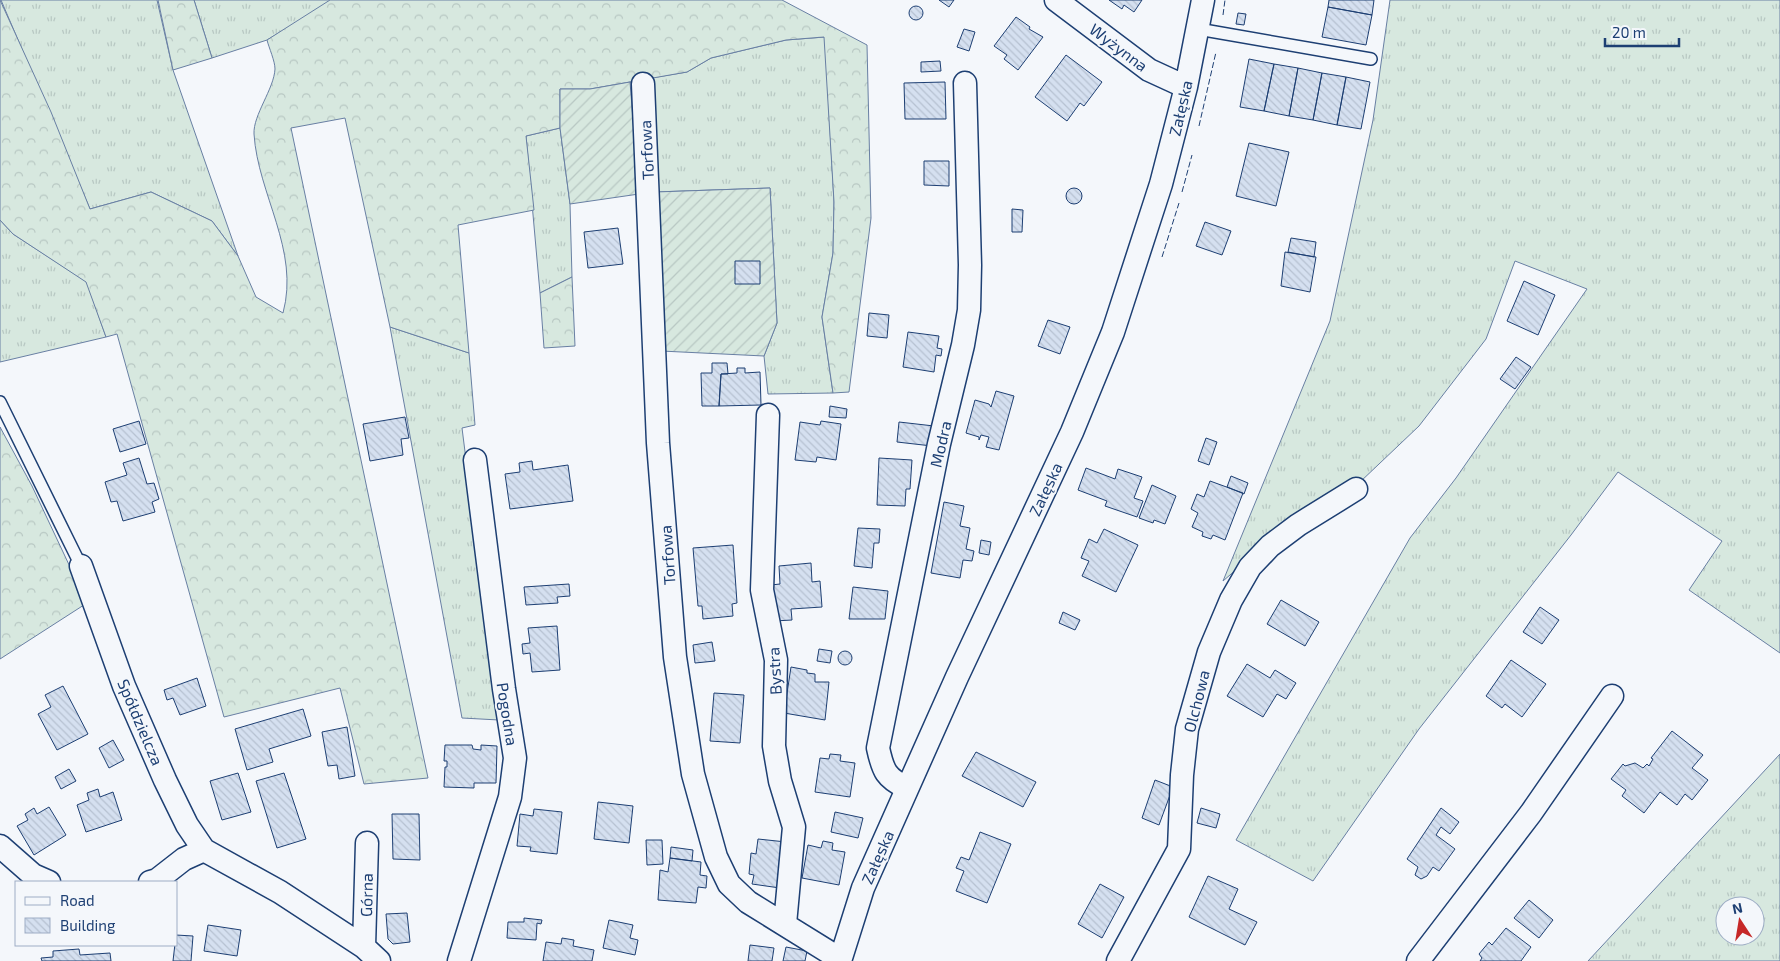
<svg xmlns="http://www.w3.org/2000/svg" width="1780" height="961" font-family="'Exo 2',sans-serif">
  <defs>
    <pattern id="grass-tufts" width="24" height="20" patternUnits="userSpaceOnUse" patternTransform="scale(1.25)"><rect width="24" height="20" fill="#d7e8df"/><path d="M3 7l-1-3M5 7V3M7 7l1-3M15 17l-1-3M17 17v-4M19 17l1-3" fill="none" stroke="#b8c8c3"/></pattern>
    <pattern id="forest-crowns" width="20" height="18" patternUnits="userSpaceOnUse" patternTransform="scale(1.25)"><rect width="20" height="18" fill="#d7e8df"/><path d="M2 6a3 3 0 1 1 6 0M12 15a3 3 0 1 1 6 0" fill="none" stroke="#b8c8c3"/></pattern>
    <pattern id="garden-furrows" width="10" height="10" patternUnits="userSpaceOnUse" patternTransform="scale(1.25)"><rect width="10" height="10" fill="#d7e8df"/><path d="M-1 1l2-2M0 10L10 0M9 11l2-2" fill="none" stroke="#b8c8c3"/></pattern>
    <pattern id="building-back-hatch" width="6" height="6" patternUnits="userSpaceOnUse" patternTransform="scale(1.25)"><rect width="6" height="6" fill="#d5e0f0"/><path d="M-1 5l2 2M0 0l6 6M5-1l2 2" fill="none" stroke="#b6c1d1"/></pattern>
  </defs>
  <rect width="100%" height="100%" fill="#f4f7fb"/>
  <path fill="url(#grass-tufts)" stroke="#687fa3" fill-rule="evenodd" d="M 1,0 L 157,0 L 173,70 L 238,256 L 212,221 L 151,192 L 90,209 Z
    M 194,0 L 330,0 L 331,2 L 267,40 L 212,58 Z
    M 1390,0 L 1780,0 L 1780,653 L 1689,590 L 1722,541 L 1618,472 L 1571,535 L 1419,729 L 1313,881 L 1236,840 L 1410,538 L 1456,478 L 1587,289 L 1515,261 L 1486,339 L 1419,426 L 1359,483 L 1274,537 L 1223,581 L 1330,321 L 1373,120 Z
    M 825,37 L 834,202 L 833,253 L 822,317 L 833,393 L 768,394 L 764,356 L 777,323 L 770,188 L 655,192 L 651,78 L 687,72 L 711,58 L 786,40 Z
    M 560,128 L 570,204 L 572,277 L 540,293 L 526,136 Z
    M 0,220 L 13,234 L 87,282 L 106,337 L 0,362 Z
    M 390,327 L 469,353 L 475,425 L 462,428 L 499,720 L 462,718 Z
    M 1780,754 L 1780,961 L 1588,961 ZM 1725,906 L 1755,906 L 1755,936 L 1725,936 Z"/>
  <path fill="url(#forest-crowns)" stroke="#687fa3" d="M 0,0 L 51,112 L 90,209 L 151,192 L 212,221 L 238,256 L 256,297 L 283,313 C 300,250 258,195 254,134 C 253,115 274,89 275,69 C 275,61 269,48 267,40 L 330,0 L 782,0 L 867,45 L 871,218 L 849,392 L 833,393 L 822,317 L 833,253 L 834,202 L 824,37 L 786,40 L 711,58 L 687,72 L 590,89 L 560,89 L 560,128 L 526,136 L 534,210 L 458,225 L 469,353 L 390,327 L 345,118 L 291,128 L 428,778 L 364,784 L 340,688 L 224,717 L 117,334 L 106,337 L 86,282 L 13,234 L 0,220 Z
    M 158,0 L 194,0 L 212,58 L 173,70 Z
    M 572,277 L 575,346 L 544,348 L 540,293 Z
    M 0,427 L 32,486 L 87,603 L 0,659 Z"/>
  <path fill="url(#garden-furrows)" stroke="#687fa3" d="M 630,82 L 639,194 L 570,204 L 560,128 L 560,89 L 590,89 Z
    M 770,188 L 777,323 L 764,356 L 661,351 L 655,192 Z"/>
  <path fill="url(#building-back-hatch)" stroke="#1d3f73" d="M 939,0 L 954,0 L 949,7 Z
    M 1109,0 L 1142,0 L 1134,12 L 1124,5 L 1122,9 Z
    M 1329,0 L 1374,0 L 1372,15 L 1328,7 Z
    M909 13a7 7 0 1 1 14 0a7 7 0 1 1-14 0Z
    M 1328,7 L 1372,15 L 1366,45 L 1322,37 Z
    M 1238,13 L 1246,14 L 1244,25 L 1236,24 Z
    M 1016,17 L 1030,27 L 1029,29 L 1043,37 L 1018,70 L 1004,59 L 1007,55 L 994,46 Z
    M 964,29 L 975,32 L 969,51 L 957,47 Z
    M 1066,55 L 1102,82 L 1084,106 L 1080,103 L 1067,121 L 1035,97 Z
    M 1249,59 L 1274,64 L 1264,111 L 1240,107 Z
    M 940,61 L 941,71 L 921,72 L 921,62 Z
    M 1274,64 L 1298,68 L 1289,116 L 1264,111 Z
    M 1298,68 L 1322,73 L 1313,120 L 1289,116 Z
    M 1322,73 L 1346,77 L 1337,125 L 1313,120 Z
    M 1346,77 L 1370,82 L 1361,129 L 1337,125 Z
    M 945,82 L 946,119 L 905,119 L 904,83 Z
    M 1249,143 L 1289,152 L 1276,206 L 1236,196 Z
    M 924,161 L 949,161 L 949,186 L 924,185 Z
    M1066 196a8 8 0 1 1 16 0a8 8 0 1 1-16 0Z
    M 1012,209 L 1023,210 L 1022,232 L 1012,232 Z
    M 1205,222 L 1231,231 L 1222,255 L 1196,246 Z
    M 618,228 L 623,264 L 588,268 L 584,232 Z
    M 1291,238 L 1316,242 L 1314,257 L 1288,252 Z
    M 1285,252 L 1316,257 L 1310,292 L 1281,286 Z
    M 735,261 L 760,261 L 760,284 L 735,284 Z
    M 1524,281 L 1555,295 L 1538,335 L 1507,321 Z
    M 869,313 L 889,315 L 887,338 L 867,336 Z
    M 1048,320 L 1070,327 L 1060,354 L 1038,346 Z
    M 908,332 L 939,336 L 937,348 L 942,349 L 941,356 L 936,355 L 934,372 L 903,367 Z
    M 1516,357 L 1531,367 L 1515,389 L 1500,379 Z
    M 712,363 L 727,363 L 728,374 L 721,374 L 719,406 L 702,406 L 701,373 L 712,373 Z
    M 737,368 L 745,368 L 745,373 L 760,372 L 761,405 L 719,406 L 721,374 L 737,373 Z
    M 996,391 L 1014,396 L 999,450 L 986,447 L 989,437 L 981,435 L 979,440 L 979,437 L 966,433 L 975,400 L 989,404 L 991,407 Z
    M 830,406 L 847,409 L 846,418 L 829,417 Z
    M 405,417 L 409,438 L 401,439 L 403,455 L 370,461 L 363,424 Z
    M 139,421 L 146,444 L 120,452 L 113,429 Z
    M 821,421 L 841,424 L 836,460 L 817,457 L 816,462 L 795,460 L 800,422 L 820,425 Z
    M 899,422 L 934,426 L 932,446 L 897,442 Z
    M 1206,438 L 1217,442 L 1209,465 L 1198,461 Z
    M 139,458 L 147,484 L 154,483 L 159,499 L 152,502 L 155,512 L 123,521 L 117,501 L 111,502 L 105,482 L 127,475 L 123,463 Z
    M 879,458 L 912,460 L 910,489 L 906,489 L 905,506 L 877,505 Z
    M 532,461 L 533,470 L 568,465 L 573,501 L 510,509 L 505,474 L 520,472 L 519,463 Z
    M 1086,468 L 1115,479 L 1118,469 L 1142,477 L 1134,498 L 1143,501 L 1137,517 L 1105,506 L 1107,501 L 1078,490 Z
    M 1231,476 L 1248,483 L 1244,494 L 1227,487 Z
    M 1210,481 L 1243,493 L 1225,540 L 1213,535 L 1211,539 L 1202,536 L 1203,532 L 1192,527 L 1198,513 L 1191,509 L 1197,494 L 1204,497 Z
    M 1152,485 L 1176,496 L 1165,524 L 1154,520 L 1153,523 L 1139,518 Z
    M 944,502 L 964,506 L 960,526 L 970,528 L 966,549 L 974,551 L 972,561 L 963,560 L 960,578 L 931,573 Z
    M 858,528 L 880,529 L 879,543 L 874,543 L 872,568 L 854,566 Z
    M 1104,529 L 1138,545 L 1116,592 L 1082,576 L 1089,561 L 1081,558 L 1089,539 L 1097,543 Z
    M 981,540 L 991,542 L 989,555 L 979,553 Z
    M 733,545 L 737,603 L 732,604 L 733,616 L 703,619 L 702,606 L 698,606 L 693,548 Z
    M 811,563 L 812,582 L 820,581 L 822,607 L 791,609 L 792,620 L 774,621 L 771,585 L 780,584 L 779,566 Z
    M 569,584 L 570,596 L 557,597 L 558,603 L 526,605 L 524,587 Z
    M 853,587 L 888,591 L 885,619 L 849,619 Z
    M 1281,600 L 1319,622 L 1305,646 L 1267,624 Z
    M 1540,607 L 1559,620 L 1542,644 L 1523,632 Z
    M 1063,612 L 1080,620 L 1075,630 L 1059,623 Z
    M 557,626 L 560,670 L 532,672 L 530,653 L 523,654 L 522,644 L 530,643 L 528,628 Z
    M 712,642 L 715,661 L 695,663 L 693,645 Z
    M 819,649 L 832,651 L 830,663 L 817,661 Z
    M838 658a7 7 0 1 1 14 0a7 7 0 1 1-14 0Z
    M 1511,660 L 1546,684 L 1522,717 L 1505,704 L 1502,708 L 1486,696 Z
    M 1247,664 L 1270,678 L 1275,670 L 1296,683 L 1286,699 L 1277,694 L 1263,717 L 1227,696 Z
    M 791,667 L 807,670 L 807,673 L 815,674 L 815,682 L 829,682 L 825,720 L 784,713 Z
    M 197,678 L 206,706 L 180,715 L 173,698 L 167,700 L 164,690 Z
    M 63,686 L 88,734 L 57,750 L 38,714 L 51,707 L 45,695 Z
    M 714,693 L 744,695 L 740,743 L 710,741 Z
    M 303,709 L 311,736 L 269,749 L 273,762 L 247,770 L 235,729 Z
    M 347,727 L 355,776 L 339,779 L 337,765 L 328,766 L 322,732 Z
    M 1672,731 L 1703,755 L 1692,768 L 1708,780 L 1692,800 L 1685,794 L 1677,805 L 1660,792 L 1644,813 L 1622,796 L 1626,790 L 1611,779 L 1623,764 L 1625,766 L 1635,763 L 1643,768 L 1647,764 L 1649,766 L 1653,759 L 1651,758 Z
    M 113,740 L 124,760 L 109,768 L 99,748 Z
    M 445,745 L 472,745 L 473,749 L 481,750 L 481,745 L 497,746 L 496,783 L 474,783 L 474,788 L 444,787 L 445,767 L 447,767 L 447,761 L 444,761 Z
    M 976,752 L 1036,782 L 1023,807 L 962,776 Z
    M 830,754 L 841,755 L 840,761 L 855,763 L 850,797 L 815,792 L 820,758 L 829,759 Z
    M 69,769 L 76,781 L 61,789 L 55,777 Z
    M 238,773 L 251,812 L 222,820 L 210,781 Z
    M 284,773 L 306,839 L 277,848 L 256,781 Z
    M 1155,780 L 1173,787 L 1159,825 L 1142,818 Z
    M 98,789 L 100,797 L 113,792 L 122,820 L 86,832 L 77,805 L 89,800 L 87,793 Z
    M 598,802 L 633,806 L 629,843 L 594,839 Z
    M 49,807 L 66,835 L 34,855 L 17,826 L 28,820 L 25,814 L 34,808 L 37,814 Z
    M 1201,808 L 1220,814 L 1216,828 L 1197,823 Z
    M 1441,808 L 1459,822 L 1450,834 L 1441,827 L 1436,835 L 1455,849 L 1439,871 L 1433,867 L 1427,876 L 1421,879 L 1415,875 L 1418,867 L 1407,859 Z
    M 534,809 L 562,812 L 557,854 L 530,851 L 531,847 L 517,846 L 520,814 L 533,816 Z
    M 835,812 L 863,818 L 858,838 L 831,832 Z
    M 392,814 L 419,814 L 420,860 L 393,859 Z
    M 980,832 L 1011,844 L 987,903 L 956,891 L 964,871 L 956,868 L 961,857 L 969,860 Z
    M 758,839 L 786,842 L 780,888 L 752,884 L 754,875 L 749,874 L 751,853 L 756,854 Z
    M 646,840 L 662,840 L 663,864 L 647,865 Z
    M 823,841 L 833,843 L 832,850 L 845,852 L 839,885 L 802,878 L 808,845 L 821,848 Z
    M 671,847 L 693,850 L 692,861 L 670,858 Z
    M 670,858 L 701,862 L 700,875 L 707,876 L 706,888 L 698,887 L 696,903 L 658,900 L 660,870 L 668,872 Z
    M 1208,876 L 1238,889 L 1229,909 L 1257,922 L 1245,945 L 1189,917 Z
    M 1100,884 L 1124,897 L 1102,938 L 1078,924 Z
    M 1529,900 L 1553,920 L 1539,938 L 1514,918 Z
    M 407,913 L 410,942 L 393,944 L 388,939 L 386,914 Z
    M 524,918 L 542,920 L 541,924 L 537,923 L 536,940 L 507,938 L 508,922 L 524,922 Z
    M 609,920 L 633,925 L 630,938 L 638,940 L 635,955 L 603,948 Z
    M 208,925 L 241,930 L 237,956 L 204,951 Z
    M 1506,928 L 1531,947 L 1521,961 L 1480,961 L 1482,958 L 1479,954 L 1489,942 L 1492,945 Z
    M 176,935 L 193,936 L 191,961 L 173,961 Z
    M 562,938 L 574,940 L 573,946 L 594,950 L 592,961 L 543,961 L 546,942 L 561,944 Z
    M 750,945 L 774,948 L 772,961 L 748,961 Z
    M 786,947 L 807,951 L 805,961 L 783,961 Z
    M 79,949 L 80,955 L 110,953 L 111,961 L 42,961 L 41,958 L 53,957 L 53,951 Z"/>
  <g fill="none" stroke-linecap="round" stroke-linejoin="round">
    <defs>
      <path id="service" d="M 1198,29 L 1371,59
        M 0,402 L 81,566"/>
      <path id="minor" d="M 1056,0 L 1149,70 L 1186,87
        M 643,84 L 658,443 L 675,657 L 693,774 L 716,857 L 729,884 L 748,902 L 840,959
        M 768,415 L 762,590 L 776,660 L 774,746 L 780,781 L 794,827 L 785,924
        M 81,566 L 124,686 L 165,780 L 187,825 L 204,850 L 280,892 L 364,947 L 379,961
        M 907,788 C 886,778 883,771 878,748 L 939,444 L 963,345 L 969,310 L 970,265 L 965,83
        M 0,846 L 33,875 L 49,882
        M 150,882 L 157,880 L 184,859 L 204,850
        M 364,947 L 367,843
        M 459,961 L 510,797 L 515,758 L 504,689 L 475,460
        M 840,961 L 863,888 L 957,677 L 1072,432 L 1113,332 L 1161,184 L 1186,87 L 1203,0
        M 1118,961 L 1179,849 L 1182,775 L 1187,729 L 1209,652 L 1231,600 L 1250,567 L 1270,546 L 1298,525 L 1356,489
        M 1418,961 L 1531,813 L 1612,696"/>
    </defs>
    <use href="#service" stroke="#1d3f73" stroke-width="14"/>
    <use href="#minor" stroke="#1d3f73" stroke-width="25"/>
    <use href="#service" stroke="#f4f7fb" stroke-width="11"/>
    <use href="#minor" stroke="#f4f7fb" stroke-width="22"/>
    <path stroke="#1d3f73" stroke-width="1" stroke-dasharray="6 2.5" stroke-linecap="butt" d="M 1223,15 L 1225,0
      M 1199,126 L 1216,52
      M 1182,192 L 1192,155
      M 1162,257 L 1179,203"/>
  </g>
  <g text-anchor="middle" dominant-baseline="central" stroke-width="4" stroke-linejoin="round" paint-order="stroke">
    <g font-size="16" fill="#1d3f73" stroke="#f4f7fb">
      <text transform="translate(1119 47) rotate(37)">Wyżynna</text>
      <text transform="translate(1180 108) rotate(-77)">Załęska</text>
      <text transform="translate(646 150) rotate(-93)">Torfowa</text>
      <text transform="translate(940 444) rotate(-77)">Modra</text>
      <text transform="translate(1045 489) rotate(-65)">Załęska</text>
      <text transform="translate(667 555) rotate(-94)">Torfowa</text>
      <text transform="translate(774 671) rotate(-93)">Bystra</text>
      <text transform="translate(1196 701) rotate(-76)">Olchowa</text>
      <text transform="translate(508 714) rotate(81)">Pogodna</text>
      <text transform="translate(141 722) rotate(67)">Spółdzielcza</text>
      <text transform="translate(877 857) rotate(-66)">Załęska</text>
      <text transform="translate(366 895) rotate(-89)">Górna</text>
    </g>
  </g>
  <rect x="15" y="881" width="162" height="65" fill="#f4f7fb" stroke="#9eadc5"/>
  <rect x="25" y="897" width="25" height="8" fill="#f4f7fb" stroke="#9eadc5"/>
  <text x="60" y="906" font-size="15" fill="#1d3f73">Road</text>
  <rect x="25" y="918" width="25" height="15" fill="url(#building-back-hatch)" stroke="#9eadc5"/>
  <text x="60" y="931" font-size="15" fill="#1d3f73">Building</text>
  <g transform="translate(1740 921) rotate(348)"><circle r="24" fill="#f4f7fb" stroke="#9eadc5"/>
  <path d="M0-4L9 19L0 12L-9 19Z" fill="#c62828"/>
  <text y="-8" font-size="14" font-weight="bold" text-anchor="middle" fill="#1d3f73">N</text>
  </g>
  <path d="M1605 38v8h74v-8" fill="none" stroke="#1d3f73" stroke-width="2.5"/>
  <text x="1612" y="38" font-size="15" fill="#1d3f73" stroke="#f4f7fb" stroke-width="4" paint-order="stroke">20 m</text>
</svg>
